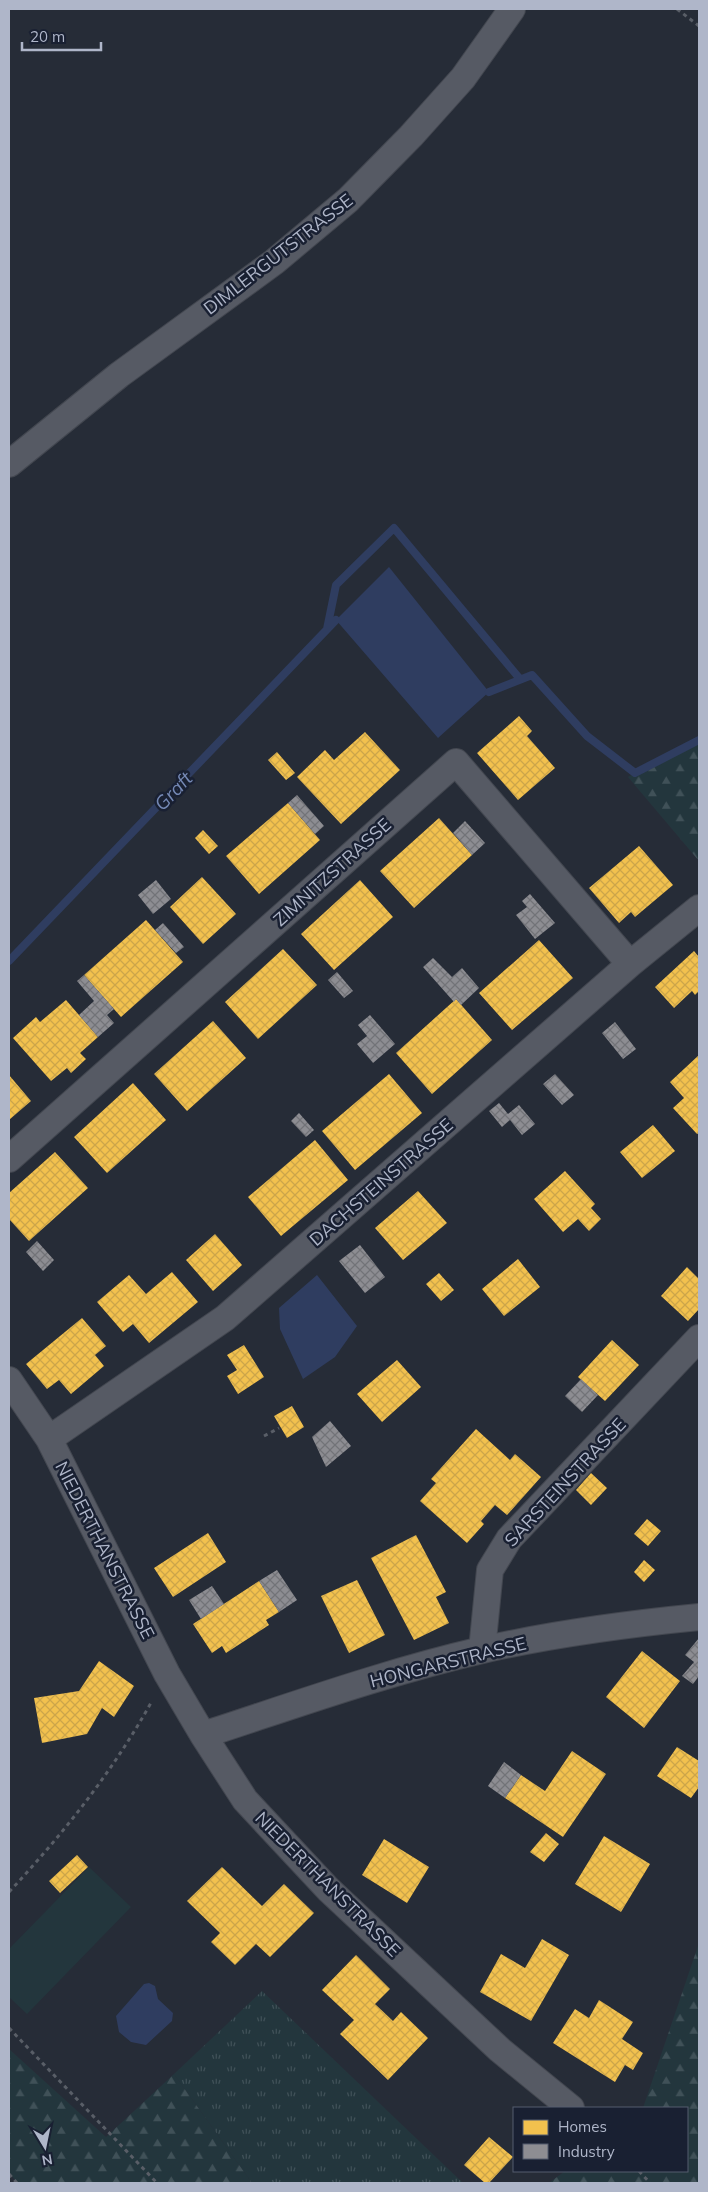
<svg xmlns="http://www.w3.org/2000/svg" width="708" height="2192" font-family="Mulish,sans-serif">
  <defs>
    <pattern id="grass-tufts" width="24" height="20" patternUnits="userSpaceOnUse" patternTransform="scale(1.25)"><rect width="24" height="20" fill="#23363d"/><path d="M3 7l-1-3M5 7V3M7 7l1-3M15 17l-1-3M17 17v-4M19 17l1-3" fill="none" stroke="#405158"/></pattern>
    <pattern id="forest-firs" width="22" height="20" patternUnits="userSpaceOnUse" patternTransform="scale(1.25)"><rect width="22" height="20" fill="#23363d"/><path d="M5 1l3.5 6h-7zM16 11l3.5 6h-7z" fill="#405158"/></pattern>
    <pattern id="homes-cross-hatch" width="8" height="8" patternUnits="userSpaceOnUse" patternTransform="scale(1.25)"><rect width="8" height="8" fill="#f2c14e"/><path d="M0 0l8 8M0 8l8-8" fill="none" stroke="#cca54a"/></pattern>
    <pattern id="industry-cross-hatch" width="8" height="8" patternUnits="userSpaceOnUse" patternTransform="scale(1.25)"><rect width="8" height="8" fill="#8d8d92"/><path d="M0 0l8 8M0 8l8-8" fill="none" stroke="#727378"/></pattern>
  </defs>
  <rect width="100%" height="100%" fill="#262c37"/>
  <path fill="url(#grass-tufts)" d="M 262,1991 L 463,2183 L 252,2183 L 174,2074 Z"/>
  <path fill="url(#forest-firs)" d="M 699,738 L 699,861 L 628,777 Z
    M 699,1943 L 699,2183 L 549,2183 L 565,2171 L 687,2171 L 687,2108 L 643,2108 Z
    M 9,2049 L 106,2137 L 174,2074 L 252,2183 L 18,2183 L 9,2173 Z"/>
  <path fill="#23363d" d="M 89,1867 L 131,1907 L 27,2014 L 9,1997 L 9,1949 Z"/>
  <path fill="#2f3d60" d="M 389,567 L 489,692 L 438,738 L 336,620 Z
    M 317,1275 L 357,1326 L 335,1357 L 303,1379 L 280,1329 L 279,1308 Z
    M 149,1983 L 155,1986 L 158,1999 L 173,2013 L 172,2021 L 146,2045 L 131,2042 L 119,2032 L 116,2016 L 144,1984 Z"/>
  <path fill="url(#homes-cross-hatch)" d="M 519,716 L 532,731 L 527,736 L 555,768 L 518,800 L 477,753 Z
    M 365,732 L 400,770 L 341,824 L 297,777 L 325,750 L 334,760 Z
    M 277,752 L 295,773 L 286,780 L 268,760 Z
    M 288,803 L 320,840 L 259,894 L 226,856 Z
    M 439,818 L 472,855 L 414,908 L 380,871 Z
    M 203,830 L 218,846 L 209,854 L 195,838 Z
    M 639,846 L 673,885 L 635,917 L 631,912 L 619,923 L 589,888 Z
    M 202,877 L 236,914 L 203,944 L 170,907 Z
    M 360,880 L 393,917 L 334,970 L 301,934 Z
    M 146,920 L 183,962 L 121,1017 L 84,975 Z
    M 539,940 L 573,978 L 512,1030 L 479,993 Z
    M 283,949 L 317,985 L 258,1039 L 225,1002 Z
    M 694,951 L 699,957 L 699,991 L 695,995 L 692,991 L 674,1008 L 655,987 Z
    M 456,999 L 492,1040 L 432,1094 L 396,1053 Z
    M 66,1000 L 98,1037 L 80,1053 L 86,1059 L 71,1073 L 67,1068 L 51,1081 L 13,1038 L 36,1017 L 40,1022 Z
    M 213,1021 L 246,1058 L 187,1111 L 154,1074 Z
    M 699,1055 L 699,1133 L 697,1134 L 673,1108 L 684,1098 L 670,1082 Z
    M 389,1074 L 422,1113 L 355,1170 L 322,1131 Z
    M 9,1075 L 31,1101 L 9,1120 Z
    M 133,1083 L 166,1120 L 107,1173 L 74,1137 Z
    M 653,1125 L 675,1151 L 642,1178 L 620,1152 Z
    M 315,1140 L 348,1180 L 281,1236 L 248,1197 Z
    M 55,1152 L 88,1188 L 29,1241 L 9,1219 L 9,1193 Z
    M 565,1171 L 595,1204 L 591,1208 L 601,1219 L 589,1231 L 578,1219 L 563,1232 L 534,1199 Z
    M 418,1191 L 447,1223 L 403,1260 L 375,1228 Z
    M 215,1234 L 242,1265 L 213,1291 L 186,1260 Z
    M 518,1259 L 540,1287 L 504,1316 L 482,1289 Z
    M 687,1267 L 699,1279 L 699,1309 L 688,1321 L 661,1296 Z
    M 172,1272 L 198,1302 L 149,1343 L 133,1324 L 123,1332 L 97,1302 L 129,1275 L 146,1294 Z
    M 439,1273 L 454,1290 L 441,1301 L 426,1284 Z
    M 82,1318 L 106,1346 L 95,1355 L 104,1366 L 71,1394 L 59,1380 L 47,1389 L 26,1364 Z
    M 612,1340 L 639,1365 L 605,1401 L 578,1377 Z
    M 244,1345 L 264,1377 L 238,1394 L 227,1376 L 237,1370 L 227,1355 Z
    M 397,1360 L 421,1387 L 382,1422 L 357,1394 Z
    M 292,1406 L 304,1427 L 287,1438 L 274,1416 Z
    M 476,1429 L 510,1460 L 515,1454 L 541,1477 L 507,1515 L 495,1505 L 481,1521 L 484,1524 L 467,1543 L 420,1501 L 436,1483 L 431,1479 Z
    M 591,1473 L 607,1488 L 591,1505 L 576,1490 Z
    M 647,1519 L 661,1531 L 648,1546 L 634,1534 Z
    M 208,1533 L 226,1562 L 173,1597 L 154,1568 Z
    M 416,1535 L 446,1592 L 436,1597 L 449,1623 L 414,1640 L 371,1558 Z
    M 644,1560 L 655,1570 L 644,1582 L 634,1572 Z
    M 357,1580 L 385,1635 L 349,1653 L 321,1596 Z
    M 259,1581 L 279,1612 L 266,1620 L 269,1625 L 226,1653 L 222,1646 L 212,1653 L 193,1624 Z
    M 642,1651 L 680,1681 L 644,1728 L 606,1697 Z
    M 99,1661 L 134,1686 L 114,1717 L 102,1708 L 87,1734 L 42,1743 L 34,1698 L 79,1691 Z
    M 677,1747 L 699,1761 L 699,1787 L 691,1798 L 657,1776 Z
    M 572,1751 L 606,1774 L 563,1837 L 505,1798 L 521,1775 L 545,1791 Z
    M 546,1833 L 559,1844 L 544,1862 L 530,1852 Z
    M 604,1836 L 650,1864 L 621,1912 L 575,1884 Z
    M 384,1839 L 429,1867 L 407,1903 L 362,1875 Z
    M 77,1855 L 88,1867 L 60,1893 L 49,1881 Z
    M 222,1867 L 262,1906 L 284,1884 L 314,1913 L 270,1957 L 256,1944 L 235,1965 L 211,1942 L 220,1933 L 187,1901 Z
    M 542,1939 L 569,1955 L 531,2021 L 480,1992 L 501,1954 L 525,1968 Z
    M 356,1955 L 390,1989 L 375,2004 L 393,2021 L 401,2012 L 428,2038 L 388,2080 L 340,2034 L 354,2020 L 322,1990 Z
    M 599,2000 L 633,2022 L 622,2039 L 643,2053 L 633,2070 L 625,2065 L 615,2082 L 553,2043 L 575,2009 L 589,2018 Z
    M 489,2137 L 513,2157 L 489,2183 L 485,2183 L 464,2165 Z"/>
  <path fill="url(#industry-cross-hatch)" d="M 297,795 L 324,826 L 315,834 L 288,803 Z
    M 465,821 L 485,843 L 472,855 L 453,833 Z
    M 156,880 L 171,899 L 153,914 L 138,895 Z
    M 530,894 L 555,923 L 535,939 L 516,915 L 527,907 L 522,901 Z
    M 163,923 L 184,947 L 176,953 L 155,930 Z
    M 433,958 L 452,977 L 462,968 L 479,988 L 461,1005 L 456,999 L 454,1002 L 423,967 Z
    M 337,972 L 353,991 L 344,998 L 328,980 Z
    M 84,975 L 114,1009 L 107,1015 L 114,1023 L 98,1037 L 79,1015 L 94,1001 L 77,981 Z
    M 370,1015 L 395,1044 L 373,1063 L 357,1044 L 367,1036 L 358,1025 Z
    M 615,1022 L 636,1049 L 623,1059 L 602,1033 Z
    M 555,1074 L 574,1095 L 562,1105 L 543,1084 Z
    M 499,1103 L 508,1114 L 519,1105 L 535,1124 L 522,1135 L 510,1120 L 502,1127 L 489,1111 Z
    M 299,1113 L 314,1130 L 306,1137 L 291,1121 Z
    M 37,1241 L 54,1260 L 43,1271 L 26,1252 Z
    M 360,1245 L 385,1277 L 365,1293 L 339,1261 Z
    M 581,1379 L 598,1395 L 582,1412 L 565,1396 Z
    M 330,1421 L 351,1446 L 326,1467 L 312,1437 Z
    M 277,1570 L 297,1600 L 279,1612 L 259,1581 Z
    M 212,1586 L 224,1604 L 201,1619 L 189,1600 Z
    M 699,1638 L 699,1676 L 693,1684 L 682,1676 L 694,1662 L 685,1655 Z
    M 504,1762 L 521,1775 L 505,1798 L 488,1786 Z"/>
  <g fill="none" stroke-linecap="round" stroke-linejoin="round">
    <path stroke="#2f3d60" stroke-width="8" d="M 327,629 L 336,585 L 394,528 L 520,679
      M 489,692 L 532,675 L 587,736 L 635,773 L 699,740
      M 9,961 L 336,620"/>
    <defs>
      <path id="minor" d="M 9,464 L 119,375 L 274,262 L 348,200 L 411,136 L 463,78 L 512,9
        M 9,1159 L 456,762 L 630,964
        M 9,1380 L 49,1439 L 167,1674 L 203,1735 L 245,1800 L 328,1889 L 500,2050 L 571,2108
        M 49,1439 L 225,1318 L 630,964 L 699,908
        M 482,1650 L 490,1570 L 509,1539 L 699,1338
        M 203,1735 C 295,1705 387,1672 482,1650 C 553,1634 627,1624 699,1617"/>
    </defs>
    <use href="#minor" stroke="#434750" stroke-width="28"/>
    <path stroke="#595e67" stroke-width="3" stroke-dasharray="4 4" stroke-linecap="butt" d="M 677,9 L 699,26
      M 264,1436 L 279,1428
      M 9,1892 C 64,1833 113,1771 152,1701
      M 9,2028 L 157,2183
      M 639,2171 L 650,2183
      M 9,2174 L 17,2183"/>
    <use href="#minor" stroke="#565a64" stroke-width="26"/>
  </g>
  <g text-anchor="middle" dominant-baseline="central" stroke-width="5" stroke-linejoin="round" paint-order="stroke">
    <g font-size="18" fill="#afb6c9" stroke="#192032">
      <text transform="translate(278 254) rotate(-38)">DIMLERGUTSTRASSE</text>
      <text transform="translate(332 872) rotate(-42)">ZIMNITZSTRASSE</text>
      <text transform="translate(381 1182) rotate(-41)">DACHSTEINSTRASSE</text>
      <text transform="translate(565 1482) rotate(-47)">SARSTEINSTRASSE</text>
      <text transform="translate(105 1550) rotate(63)">NIEDERTHANSTRASSE</text>
      <text transform="translate(448 1662) rotate(-14)">HONGARSTRASSE</text>
      <text transform="translate(328 1884) rotate(45)">NIEDERTHANSTRASSE</text>
    </g>
    <g font-size="19" font-style="italic" fill="#7488b4" stroke="#192032">
      <text transform="translate(173 791) rotate(-46)">Graft</text>
    </g>
  </g>
  <rect width="708" height="2192" fill="none" stroke="#afb6c9" stroke-width="20"/>
  <rect x="513" y="2107" width="175" height="65" fill="#192032" stroke="#555c6e"/>
  <rect x="523" y="2120" width="25" height="15" fill="#f2c14e" stroke="#555c6e"/>
  <text x="558" y="2132" font-size="15" fill="#afb6c9">Homes</text>
  <rect x="523" y="2144" width="25" height="15" fill="#8d8d92" stroke="#555c6e"/>
  <text x="558" y="2157" font-size="15" fill="#afb6c9">Industry</text>
  <g transform="translate(45 2147) rotate(170)" stroke="#192032" stroke-width="4" paint-order="stroke">
  <path d="M0-4L9 19L0 12L-9 19Z" fill="#afb6c9"/>
  <text y="-8" font-size="14" font-weight="bold" text-anchor="middle" fill="#afb6c9">N</text>
  </g>
  <path d="M22 42v8h79v-8" fill="none" stroke="#afb6c9" stroke-width="2.5"/>
  <text x="30" y="42" font-size="15" fill="#afb6c9" stroke="#192032" stroke-width="4" paint-order="stroke">20 m</text>
</svg>
